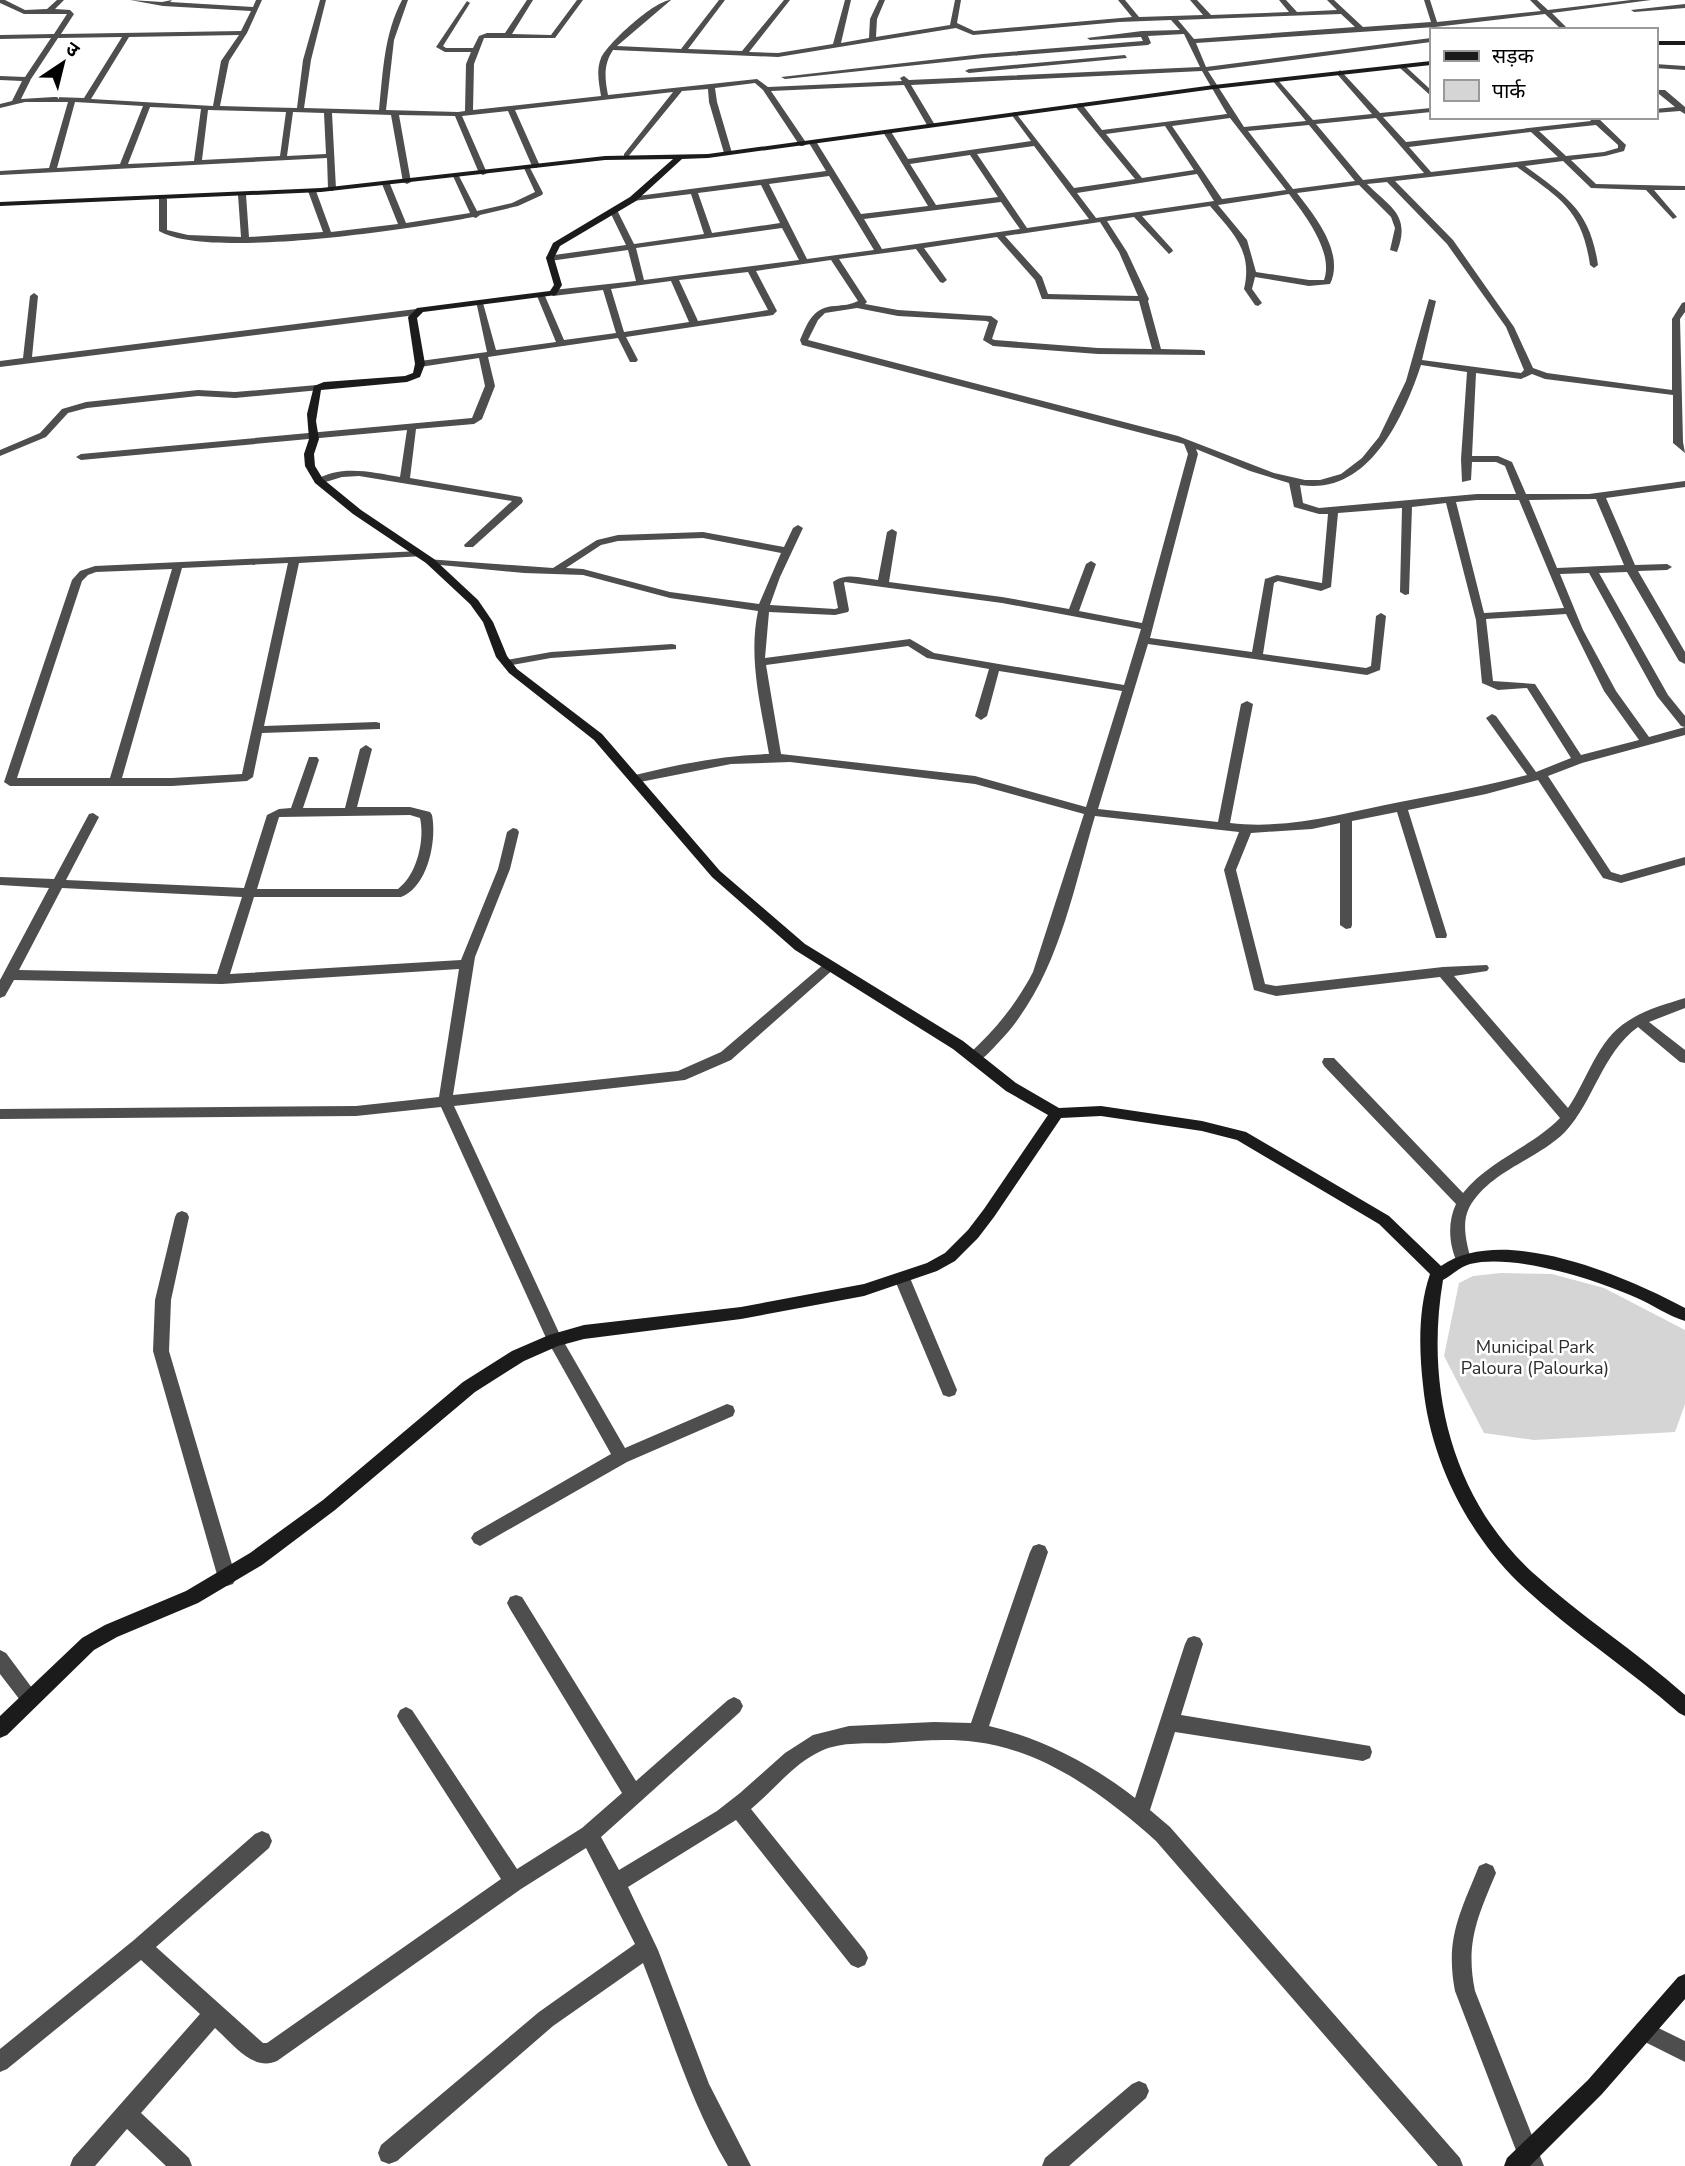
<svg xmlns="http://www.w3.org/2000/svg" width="1685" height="2166" font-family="'Nunito Sans','Noto Sans Devanagari',sans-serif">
  <rect width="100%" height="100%" fill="#fff"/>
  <path fill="#d5d5d5" d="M 1501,1273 L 1552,1274 L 1604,1288 L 1685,1330 L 1685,1404 L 1675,1432 L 1534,1440 L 1484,1433 L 1444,1356 L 1459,1283 L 1473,1276 Z"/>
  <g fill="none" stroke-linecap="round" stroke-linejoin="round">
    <path fill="#4e4e4e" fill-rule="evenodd" d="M 0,0 L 5,0 L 25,10 L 47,9 L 57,0 L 64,0 L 55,9 L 70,10 L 74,14 L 61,34 L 241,31 L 251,11 L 163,6 L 130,0 L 162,2 L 172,0 L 170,2 L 253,7 L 256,0 L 262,0 L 247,33 L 229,61 L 220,106 L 297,108 L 303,60 L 320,0 L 326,0 L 311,60 L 304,108 L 379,110 C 383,72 384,34 402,0 L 408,0 L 394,40 L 386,110 L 458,112 L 465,111 L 466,64 L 471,52 L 445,52 L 436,47 L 467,1 L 470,3 L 443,46 L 446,48 L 473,48 L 479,36 L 487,33 L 505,33 L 527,0 L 533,0 L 512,34 L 551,35 L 577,0 L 583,0 L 555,38 L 484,38 L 474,64 L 473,110 L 601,96 C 599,83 596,70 601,58 C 608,43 655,0 671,0 L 617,46 L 681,49 L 719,0 L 725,0 L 688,49 L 742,51 L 784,0 L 790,0 L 749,52 L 778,53 L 833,44 L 845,0 L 851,0 L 841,43 L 869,38 L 870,19 L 879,0 L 885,0 L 877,19 L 876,37 L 950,25 L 955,0 L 961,0 L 957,23 L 974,31 L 1132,17 L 1118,0 L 1125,0 L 1139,17 L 1203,15 L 1190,0 L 1197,0 L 1211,15 L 1289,12 L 1279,0 L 1286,0 L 1297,12 L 1337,10 L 1327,0 L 1334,0 L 1363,27 L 1431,22 L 1424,0 L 1430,0 L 1437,22 L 1541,11 L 1530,0 L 1537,0 L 1548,10 L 1631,0 L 1651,0 L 1552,13 L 1569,30 L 1562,30 L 1545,14 L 1435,27 L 1196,43 L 1206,67 L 1431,38 L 1431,42 L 1208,71 L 1244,127 L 1306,121 L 1272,80 L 1276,78 L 1313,120 L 1372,114 L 1337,74 L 1340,70 L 1380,113 L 1431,108 L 1431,112 L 1383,117 L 1406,142 L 1591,121 L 1588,117 L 1597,117 L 1626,145 L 1624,151 L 1605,156 L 1571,160 L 1596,184 L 1685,186 L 1685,190 L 1654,190 L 1677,217 L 1673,219 L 1646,190 L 1591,188 L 1563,161 L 1525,166 C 1567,197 1590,210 1598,265 L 1594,268 L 1590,265 C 1582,209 1559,198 1517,167 L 1395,181 L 1453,240 L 1514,327 L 1533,368 L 1547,373 L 1672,390 L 1672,319 L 1682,303 L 1685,302 L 1685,312 L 1680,319 L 1683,442 L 1685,453 L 1673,443 L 1673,395 L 1545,379 L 1532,374 L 1521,379 L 1476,373 L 1472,456 L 1498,456 L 1512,462 L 1526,494 L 1589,494 L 1685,481 L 1685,487 L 1606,498 L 1635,565 L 1667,564 L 1672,567 L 1667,570 L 1638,571 L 1685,652 L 1685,664 L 1679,661 L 1627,572 L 1599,573 L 1668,695 L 1685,716 L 1685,727 L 1681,726 L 1657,696 L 1589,573 L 1560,574 L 1583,630 L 1616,691 L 1649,737 L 1685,727 L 1685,735 L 1582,763 L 1548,776 L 1611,872 L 1621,875 L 1685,857 L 1685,865 L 1621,883 L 1603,878 L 1538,780 L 1486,794 L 1408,810 L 1447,935 L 1446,938 L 1436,938 L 1435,935 L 1397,812 L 1352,821 L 1352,925 L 1351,928 L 1346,929 L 1340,925 L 1340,823 L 1312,829 L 1251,833 L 1236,870 L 1265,984 L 1276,986 L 1443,967 L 1487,965 L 1489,968 L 1487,971 L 1454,976 L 1568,1108 C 1588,1079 1597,1040 1628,1021 C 1644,1010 1666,1004 1685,998 L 1685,1008 L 1649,1022 L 1685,1050 L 1685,1063 L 1680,1062 L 1638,1027 C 1602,1053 1594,1101 1565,1132 C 1537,1160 1489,1171 1469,1208 C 1461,1224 1467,1244 1471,1260 L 1468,1264 L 1463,1266 L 1458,1264 C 1449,1246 1447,1223 1456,1204 L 1324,1066 L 1322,1062 L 1324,1058 L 1334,1058 L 1463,1193 C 1489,1160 1532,1147 1560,1118 L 1440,977 L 1276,996 L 1254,990 L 1224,870 L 1239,832 L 1095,816 C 1072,894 1057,981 999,1042 C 992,1049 985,1059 975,1062 L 970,1061 L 968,1057 L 970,1053 C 996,1029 1017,1003 1033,972 L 1084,814 L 975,784 L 790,762 L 731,764 L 635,783 L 631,782 L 631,776 C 676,765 723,755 769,754 C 761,706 748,659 758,611 L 670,598 L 583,575 L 524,573 L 430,564 L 426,563 L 426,559 L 553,568 L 597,540 L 618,535 L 703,532 L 784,547 L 793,528 L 798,525 L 803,528 L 780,577 L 770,605 L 835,609 L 838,608 L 833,582 C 845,572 863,578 878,580 L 887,532 L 892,529 L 897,532 L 889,582 L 1002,597 L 1069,609 L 1086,564 L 1091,561 L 1096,564 L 1079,611 L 1142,623 L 1188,454 L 1184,444 L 802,345 L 800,340 C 808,322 813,307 835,306 C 844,305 850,305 858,301 L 831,260 L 756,271 L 777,311 L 773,315 L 626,337 L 638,360 L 636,362 L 630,362 L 618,338 L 488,357 L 495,386 L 482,419 L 474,424 L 416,429 L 410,478 L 521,497 L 523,501 L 522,503 L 473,547 L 465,547 L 464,545 L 512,501 L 359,476 L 342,477 L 319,484 L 314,481 C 339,464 372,472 400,477 L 407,430 L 81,460 L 76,457 L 81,454 L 472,418 L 485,386 L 479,358 L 420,367 L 415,364 L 420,361 L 487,352 L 476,301 L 483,303 L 496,350 L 556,342 L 537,296 L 541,293 L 545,296 L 564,340 L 616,333 L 603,290 L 553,296 L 549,293 L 553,290 L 636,281 L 628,250 L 550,261 L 546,258 L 547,256 L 626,245 L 610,212 L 614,210 L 618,212 L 634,244 L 704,234 L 691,194 L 633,201 L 630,201 L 630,197 L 826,171 L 809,143 L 813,141 L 817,143 L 861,214 L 928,206 L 883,132 L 884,130 L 890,130 L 908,159 L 1031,141 L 1011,114 L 1015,112 L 1074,188 L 1135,179 L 1074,105 L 1081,103 L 1102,130 L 1227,114 L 1202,71 L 911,85 L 935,125 L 931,127 L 927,125 L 904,85 L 771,91 L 807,144 L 803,146 L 800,146 L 763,90 L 755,83 L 715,88 L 717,102 L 732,153 L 728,155 L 724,153 L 709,102 L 708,89 L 682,91 L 627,158 L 624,158 L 624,154 L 673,92 L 515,110 L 540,166 L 536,168 L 532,166 L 508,111 L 462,116 L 487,173 L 483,175 L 479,173 L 455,116 L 399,115 L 411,182 L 407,184 L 403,182 L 391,115 L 332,113 L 336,189 L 332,191 L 328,189 L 327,158 L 0,175 L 0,171 L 49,168 L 68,102 L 25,102 L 0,108 L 0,104 L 12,101 L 22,81 L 0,80 L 0,76 L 25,77 L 51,38 L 0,39 L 0,35 L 54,34 L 67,14 L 24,14 L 0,3 ZM 1341,14 L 1355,27 L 1194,39 L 1178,20 ZM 1171,20 L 1180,30 L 1142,31 L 1087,38 L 1090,40 L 1141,37 L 1143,41 L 983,54 L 781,77 L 785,79 L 983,58 L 1148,45 L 1151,43 L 1148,36 L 1184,34 L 1200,67 L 909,80 L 904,76 L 900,78 L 902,81 L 768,87 L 757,79 L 608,95 C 605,79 603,65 613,50 L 778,57 L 956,28 L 973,35 L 1119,22 ZM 239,35 L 221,61 L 213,106 L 91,99 L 129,37 ZM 122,37 L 84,98 L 54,97 L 21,99 L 31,79 L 58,38 ZM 75,102 L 143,106 L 120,164 L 57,168 ZM 150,107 L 201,109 L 194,161 L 128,164 ZM 208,110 L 286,112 L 280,156 L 202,160 ZM 293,112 L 324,113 L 326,154 L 287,156 ZM 1230,118 L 1286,190 L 1222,199 L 1172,126 ZM 1376,118 L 1424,173 L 1363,180 L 1316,124 ZM 1309,125 L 1355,181 L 1293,189 L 1248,131 ZM 1596,125 L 1618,145 L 1618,148 L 1604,152 L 1566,156 L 1539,131 ZM 1165,126 L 1194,170 L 1142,178 L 1106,134 ZM 1531,132 L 1558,157 L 1431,172 L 1409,147 ZM 1034,146 L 1089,219 L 1027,228 L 977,154 ZM 970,155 L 998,197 L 936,205 L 910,164 ZM 1197,174 L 1214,201 L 1096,218 L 1077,193 ZM 829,176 L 874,250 L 807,259 L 769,184 ZM 1387,182 L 1447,244 L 1506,327 L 1524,370 L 1521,373 L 1422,360 L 1436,301 L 1429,299 L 1406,381 L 1379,437 L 1362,458 L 1341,474 L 1320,480 L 1305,480 L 1274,473 L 1178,436 L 808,340 L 818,320 L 825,313 L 857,308 L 898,316 L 986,321 L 989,322 L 983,340 L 993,346 L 1098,354 L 1205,355 L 1205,351 L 1202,350 L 1161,349 L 1148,301 L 1149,299 L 1127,252 L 1107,221 L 1134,217 L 1169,254 L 1173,251 L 1172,249 L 1142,216 L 1210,206 C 1233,233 1253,251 1244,289 L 1255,305 L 1258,306 L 1262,303 L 1252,289 L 1255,277 L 1309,286 L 1330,284 C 1345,253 1315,216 1297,193 L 1359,185 L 1391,217 L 1395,228 L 1390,250 L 1397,252 C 1411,215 1391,208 1367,184 ZM 761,185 L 780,223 L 712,233 L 698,193 ZM 1289,194 C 1305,215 1334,252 1324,280 L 1309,280 L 1256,272 L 1247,240 L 1218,205 ZM 1001,202 L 1020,229 L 882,249 L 864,219 ZM 1100,222 L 1119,252 L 1138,296 L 1048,294 L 1042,277 L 1005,236 ZM 782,228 L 799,260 L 644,280 L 636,248 ZM 997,237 L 1035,280 L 1042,299 L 1139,301 L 1152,349 L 1098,348 L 995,340 L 992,339 L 998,321 L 991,316 L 898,310 L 865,304 L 867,302 L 839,259 L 916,249 L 940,282 L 943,283 L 947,280 L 924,248 ZM 748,272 L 768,310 L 698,321 L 679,280 ZM 671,281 L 689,322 L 624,332 L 611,289 ZM 1421,365 L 1467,372 L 1461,459 L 1462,482 L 1471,480 L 1472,462 L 1496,462 L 1505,466 L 1516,494 L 1477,494 L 1319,508 L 1303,503 L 1300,485 C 1368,496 1403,419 1421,365 ZM 1196,449 L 1250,471 L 1289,483 L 1294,507 L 1319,514 L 1328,514 L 1322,583 L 1277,575 L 1265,579 L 1252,652 L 1150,638 L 1198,454 ZM 1596,499 L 1624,565 L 1557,568 L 1529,500 ZM 1477,500 L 1519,500 L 1564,608 L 1484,613 L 1456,502 ZM 1446,503 L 1476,620 L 1482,683 L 1498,690 L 1527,688 L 1571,758 L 1536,772 L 1496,716 L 1492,714 L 1486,718 L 1527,775 C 1485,786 1442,794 1400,802 C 1344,813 1288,830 1230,823 L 1253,704 L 1247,701 L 1241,704 L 1218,822 L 1098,809 L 1148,644 L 1367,675 L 1380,670 L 1386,616 L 1381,613 L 1376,616 L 1371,666 L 1366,668 L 1263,654 L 1274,583 L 1278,581 L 1321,591 L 1331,587 L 1338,513 L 1402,508 L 1400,592 L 1405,595 L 1409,594 L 1412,507 ZM 703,538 L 781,553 L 759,604 L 670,592 L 583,569 L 566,568 L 601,545 L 618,541 ZM 845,582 L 1002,603 L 1141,629 L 1124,685 L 934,653 L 910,639 L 765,658 L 769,612 L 835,615 L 848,612 L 849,610 L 844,583 ZM 1566,614 L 1604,691 L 1639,740 L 1581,755 L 1535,684 L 1493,681 L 1486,619 ZM 908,646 L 927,658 L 989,669 L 975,716 L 981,720 L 987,716 L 999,671 L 1122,691 L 1086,807 L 975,776 L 781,754 L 766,665 Z
      M 1685,4 L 1685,8 L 1634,12 L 1631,10 Z
      M 1125,55 L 1127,58 L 969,73 L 965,71 L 969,69 Z
      M 1403,64 L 1431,90 L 1431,96 L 1400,68 Z
      M 1655,64 L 1685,66 L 1685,70 L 1655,68 Z
      M 1659,90 L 1665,90 L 1685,107 L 1685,114 L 1680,111 L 1655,113 L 1655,109 L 1675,107 L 1659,94 Z
      M 523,166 L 530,168 L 543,193 L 542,195 L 518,206 L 480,215 L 476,218 L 473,217 C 413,229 207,260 159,231 L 159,199 L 163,197 L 167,199 L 167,230 L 188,235 L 241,237 L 238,195 L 242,193 L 246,195 L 249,237 L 323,232 L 308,191 L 312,189 L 316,191 L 331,232 L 398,224 L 382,184 L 386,182 L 390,184 L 406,223 L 470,213 L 452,174 L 459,176 L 477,211 L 512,203 L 535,192 Z
      M 34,293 L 38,296 L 32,357 L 416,309 L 420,312 L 416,315 L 0,367 L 0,361 L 23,358 L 30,296 Z
      M 317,385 L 322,388 L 320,390 L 235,398 L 198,396 L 87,408 L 68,413 L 46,437 L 0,456 L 0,450 L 40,433 L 62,409 L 86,402 L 198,390 L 235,392 Z
      M 420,551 L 425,554 L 424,556 L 299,563 L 264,726 L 376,722 L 380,723 L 380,729 L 262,733 L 253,777 L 247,781 L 172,786 L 10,786 L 4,782 L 72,580 L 80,571 L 95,566 ZM 288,563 L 242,774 L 172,778 L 122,778 L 182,568 ZM 172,569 L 110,778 L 17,778 L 82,581 L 88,575 L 96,572 Z
      M 672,644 L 676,645 L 676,649 L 551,658 L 507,666 L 501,663 L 507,660 L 551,652 Z
      M 366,745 L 372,749 L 357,807 L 410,807 L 430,812 L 432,815 C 437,840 428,887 401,897 L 254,897 L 230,974 L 461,960 L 498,869 L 507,832 L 513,828 L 517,829 L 519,832 L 510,869 L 475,957 L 453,1095 L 678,1071 L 721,1052 L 824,964 L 834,964 L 836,967 L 731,1060 L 685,1080 L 454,1106 L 561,1337 L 625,1448 L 727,1404 L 733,1406 L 735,1411 L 733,1416 L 627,1462 L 480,1546 L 474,1543 L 471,1538 L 474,1533 L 611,1454 L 547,1340 L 441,1107 L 356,1116 L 0,1119 L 0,1109 L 356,1106 L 439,1097 L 459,969 L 222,984 L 14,980 L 5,996 L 0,998 L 0,980 L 49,888 L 0,885 L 0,877 L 54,879 L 89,814 L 93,813 L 99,817 L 66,880 L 244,888 L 267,815 L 279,809 L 291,808 L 309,757 L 317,757 L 319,760 L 303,808 L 345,808 L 360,749 ZM 410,815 L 420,818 C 425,840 417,875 398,889 L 257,889 L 279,817 ZM 62,888 L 242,897 L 217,974 L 19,970 Z
      M 182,1211 L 187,1213 L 189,1217 L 171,1300 L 169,1351 L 236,1578 L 233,1584 L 227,1586 L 221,1584 L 218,1578 L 153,1351 L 155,1300 L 175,1217 L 177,1213 Z
      M 902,1272 L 907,1274 L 910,1278 L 957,1390 L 955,1395 L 949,1397 L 943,1395 L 941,1390 L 894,1278 L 897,1274 Z
      M 1039,1544 L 1045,1546 L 1048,1552 L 989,1726 C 1041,1738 1093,1765 1135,1798 L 1185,1644 L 1188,1638 L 1194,1636 L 1200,1638 L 1203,1644 L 1181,1715 L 1370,1746 L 1372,1752 L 1370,1758 L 1363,1761 L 1175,1732 L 1150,1810 L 1170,1827 L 1460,2158 L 1463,2166 L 1438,2166 L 1156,1841 C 1106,1796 1044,1750 976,1742 C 947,1738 918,1741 890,1743 C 868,1744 842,1741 821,1751 C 794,1763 774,1790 751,1809 L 865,1951 L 868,1958 L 865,1965 L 858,1968 L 851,1965 L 736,1820 L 628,1887 L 658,1950 L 709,2084 L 751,2166 L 728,2166 C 690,2102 670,2031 643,1963 L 553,2026 L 397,2161 L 389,2164 L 381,2161 L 378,2153 L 381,2145 L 539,2012 L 635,1944 L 586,1848 L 521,1889 L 277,2061 C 253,2072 232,2043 215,2028 L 141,2113 L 189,2158 L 192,2166 L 166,2166 L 127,2129 L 95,2166 L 70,2166 L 73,2158 L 200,2014 L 141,1960 L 7,2069 L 0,2072 L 0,2049 L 134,1940 L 255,1834 L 262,1831 L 269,1834 L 272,1841 L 269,1848 L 156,1947 L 263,2043 L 267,2043 L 501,1879 L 400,1722 L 397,1716 L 400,1710 L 406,1707 L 412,1710 L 517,1869 L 582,1828 L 622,1793 L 510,1609 L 507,1603 L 510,1597 L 516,1595 L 522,1597 L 636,1781 L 728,1700 L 734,1697 L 740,1700 L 743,1706 L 740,1712 L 601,1837 L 619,1870 L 717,1811 L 740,1793 L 785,1753 L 813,1735 L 849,1726 L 934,1722 L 971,1723 L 1030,1552 L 1033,1546 Z
      M 0,1650 L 6,1653 L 35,1692 L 38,1698 L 35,1704 L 29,1707 L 23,1704 L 0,1674 Z
      M 1486,1863 L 1493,1866 L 1496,1873 C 1478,1916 1465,1943 1475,1991 L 1544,2166 L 1522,2166 L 1455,1991 C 1445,1939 1460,1913 1479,1866 Z
      M 1644,2021 L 1685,2041 L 1685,2062 L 1637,2038 L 1634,2031 L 1637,2024 Z
      M 1139,2081 L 1146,2084 L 1149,2091 L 1146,2098 L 1069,2166 L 1042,2166 L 1045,2158 L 1132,2084 Z"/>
    <path fill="#1b1b1b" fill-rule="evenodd" d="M 1655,41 L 1685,41 L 1685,45 L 1655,45 Z
      M 1431,61 L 1431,65 L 1214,89 L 708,158 L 682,159 L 636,201 L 560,246 L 554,258 L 562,285 L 556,295 L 423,312 L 417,318 L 425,364 L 420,377 L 407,382 L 321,390 L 316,421 L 319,439 L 314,454 L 315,466 L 323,479 L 361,510 L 434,559 L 478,600 L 493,622 L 507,656 L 517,669 L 602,734 L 720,871 L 805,944 L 963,1041 L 1016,1083 L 1059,1108 L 1101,1106 L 1202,1121 L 1246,1132 L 1389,1216 L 1441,1266 C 1503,1223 1625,1276 1685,1308 L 1685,1321 C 1668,1316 1653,1305 1637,1298 C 1597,1280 1514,1253 1470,1264 C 1460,1267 1452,1275 1443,1280 C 1425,1386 1451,1497 1532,1572 C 1580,1616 1636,1651 1685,1695 L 1685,1716 L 1679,1713 C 1627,1667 1568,1630 1518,1582 C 1466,1531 1430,1458 1423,1385 C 1419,1349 1418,1309 1430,1274 L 1379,1224 L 1237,1140 L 1202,1131 L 1101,1116 L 1061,1118 L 994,1217 L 978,1238 L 955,1261 L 937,1271 L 864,1296 L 741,1319 L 584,1339 L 558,1346 L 524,1361 L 475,1392 L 335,1510 L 262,1565 L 198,1603 L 117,1637 L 94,1650 L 7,1735 L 0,1738 L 0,1716 L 82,1638 L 105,1625 L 186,1591 L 250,1553 L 323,1500 L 463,1382 L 512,1351 L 549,1335 L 584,1325 L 741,1307 L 864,1284 L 927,1263 L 945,1253 L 968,1230 L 984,1209 L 1048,1115 L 1006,1091 L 953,1049 L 795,950 L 712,877 L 594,740 L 509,673 L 496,657 L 483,622 L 470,604 L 426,563 L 353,514 L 315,483 L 305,466 L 304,454 L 309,439 L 307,414 L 314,386 L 324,382 L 405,376 L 413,373 L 415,364 L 408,317 L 417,308 L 550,291 L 554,285 L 546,258 L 553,243 L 630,197 L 673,159 L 605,160 L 321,192 L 0,206 L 0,202 L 321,188 L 605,156 L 708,154 L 1214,85 Z
      M 1685,1974 L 1685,1999 L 1602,2094 L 1530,2166 L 1504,2166 L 1507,2158 L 1588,2080 L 1678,1977 Z"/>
  </g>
  <g text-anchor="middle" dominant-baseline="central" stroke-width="5" stroke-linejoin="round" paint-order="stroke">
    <g font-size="18" fill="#2c2c2c" stroke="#fff">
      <text x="1535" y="1347">Municipal Park<tspan x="1535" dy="21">Paloura (Palourka)</tspan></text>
    </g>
  </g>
  <rect x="1430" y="28" width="228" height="91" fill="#ffffff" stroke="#999999" stroke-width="2"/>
  <rect x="1444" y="51" width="35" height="10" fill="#1b1b1b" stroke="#999999" stroke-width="2"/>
  <text x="1492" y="63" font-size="21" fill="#000000">सड़क</text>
  <rect x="1444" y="80" width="35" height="21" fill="#d5d5d5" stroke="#999999" stroke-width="2"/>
  <text x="1492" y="98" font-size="21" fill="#000000">पार्क</text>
  <g transform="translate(63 63) rotate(35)" stroke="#ffffff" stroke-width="5" paint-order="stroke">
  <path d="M0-5L12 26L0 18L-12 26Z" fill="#000000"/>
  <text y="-10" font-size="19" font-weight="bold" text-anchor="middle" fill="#000000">उ</text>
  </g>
</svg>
